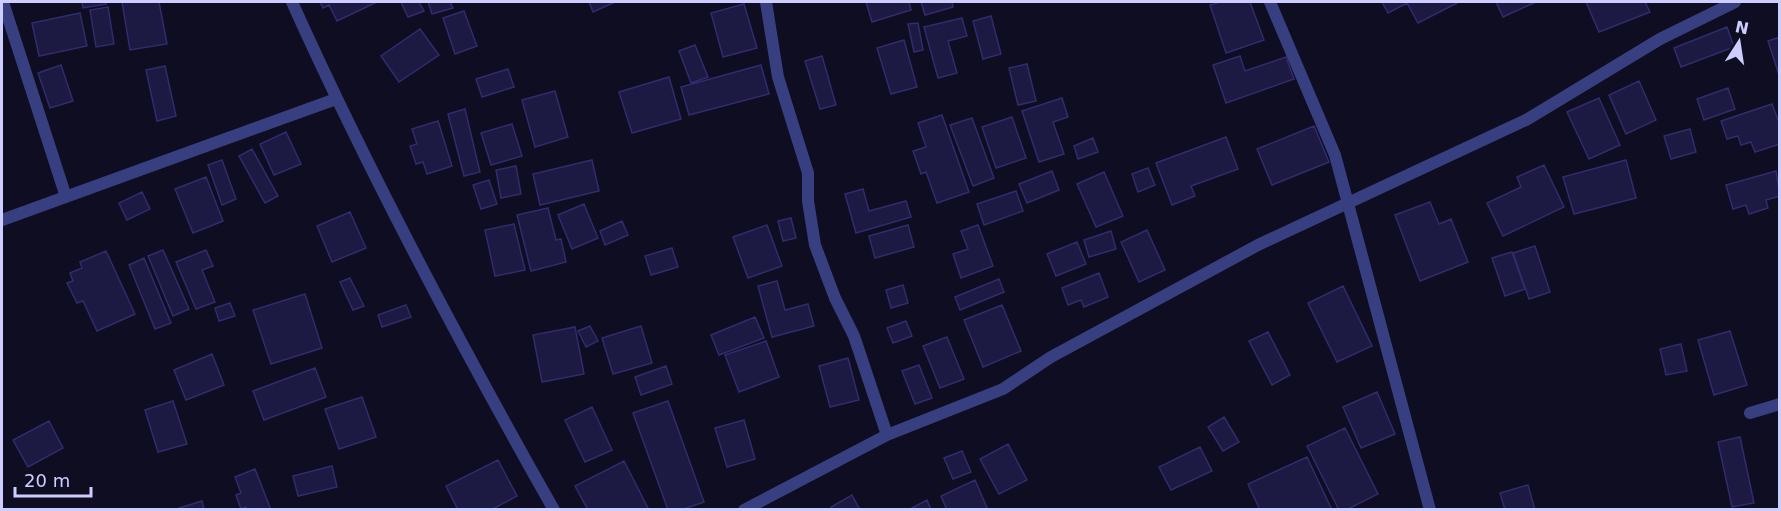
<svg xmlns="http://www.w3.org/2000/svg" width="1781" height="511" font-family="'DejaVu Sans',sans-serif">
  <rect width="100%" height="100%" fill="#0e0d21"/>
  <path fill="#1c1942" stroke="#302c6d" stroke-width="1.5" d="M 82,2 L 106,2 L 106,4 L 83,8 Z
    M 122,2 L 159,2 L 167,44 L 130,50 Z
    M 320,2 L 377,2 L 337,21 L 329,5 L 323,8 Z
    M 401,2 L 419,2 L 424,11 L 408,17 Z
    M 428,2 L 450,2 L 453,8 L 432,14 Z
    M 589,2 L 615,2 L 593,12 Z
    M 866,2 L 909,2 L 911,10 L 872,22 Z
    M 921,2 L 952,2 L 953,7 L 925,15 Z
    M 1221,2 L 1250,2 L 1264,40 L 1226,53 L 1210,5 Z
    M 1382,2 L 1409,2 L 1388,13 Z
    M 1410,2 L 1459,2 L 1418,23 L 1407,3 Z
    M 1496,2 L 1536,2 L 1503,17 Z
    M 1586,2 L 1645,2 L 1650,12 L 1599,32 Z
    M 744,4 L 757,48 L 723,57 L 711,13 Z
    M 108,7 L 114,44 L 96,47 L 90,10 Z
    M 464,11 L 477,46 L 455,54 L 443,18 Z
    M 80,13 L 87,46 L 39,56 L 32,23 Z
    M 991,16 L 1001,54 L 983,59 L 973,21 Z
    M 962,18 L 967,36 L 948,41 L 957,73 L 938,78 L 924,27 Z
    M 918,23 L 923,50 L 914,52 L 908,24 Z
    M 1727,27 L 1734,47 L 1681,67 L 1674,48 Z
    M 420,29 L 439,55 L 399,82 L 381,56 Z
    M 1780,37 L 1780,75 L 1779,75 L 1768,41 Z
    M 904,40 L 917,87 L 891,94 L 877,48 Z
    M 695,45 L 708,77 L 691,83 L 679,51 Z
    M 822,56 L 836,105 L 820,109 L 805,61 Z
    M 1240,56 L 1245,71 L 1286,57 L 1294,79 L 1226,103 L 1213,65 Z
    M 1027,64 L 1036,101 L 1018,105 L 1009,68 Z
    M 61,65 L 73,101 L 50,108 L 38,73 Z
    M 761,65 L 769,94 L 689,115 L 681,87 Z
    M 165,66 L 176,116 L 157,121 L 146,70 Z
    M 508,69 L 514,87 L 482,97 L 476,79 Z
    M 669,77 L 681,119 L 632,133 L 619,92 Z
    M 1639,81 L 1656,120 L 1626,134 L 1609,95 Z
    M 1728,88 L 1735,109 L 1704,120 L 1697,99 Z
    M 555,91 L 568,137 L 535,147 L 522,100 Z
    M 1062,98 L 1068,117 L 1053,122 L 1064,154 L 1039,162 L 1022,111 Z
    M 1599,98 L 1620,145 L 1589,159 L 1567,112 Z
    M 1772,104 L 1780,125 L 1780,144 L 1755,152 L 1751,142 L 1741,145 L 1738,136 L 1727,139 L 1721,121 Z
    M 465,109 L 480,172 L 464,176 L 448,114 Z
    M 942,115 L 969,192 L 937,203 L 926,172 L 921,174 L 913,151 L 926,147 L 918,123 Z
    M 1012,117 L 1026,158 L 996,168 L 982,127 Z
    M 972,118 L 994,178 L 973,186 L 950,125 Z
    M 438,121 L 452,166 L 427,174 L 423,162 L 416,164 L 410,146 L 417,144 L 412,129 Z
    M 512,124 L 522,156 L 491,165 L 481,133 Z
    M 1314,126 L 1329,162 L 1272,185 L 1257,149 Z
    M 1690,129 L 1696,152 L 1671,159 L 1664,136 Z
    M 286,132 L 301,164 L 274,175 L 260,144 Z
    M 1226,137 L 1238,169 L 1191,186 L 1195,196 L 1172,205 L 1156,163 Z
    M 1093,138 L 1098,152 L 1078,159 L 1074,146 Z
    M 252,149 L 278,196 L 265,203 L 239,156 Z
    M 222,160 L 236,199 L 222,205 L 208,165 Z
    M 592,160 L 599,191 L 540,205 L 533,174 Z
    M 1626,160 L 1636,198 L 1574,214 L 1563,177 Z
    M 1544,165 L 1564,207 L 1503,236 L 1487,203 L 1521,187 L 1517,177 Z
    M 516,166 L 521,194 L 501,198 L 496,170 Z
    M 1148,168 L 1155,185 L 1138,192 L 1132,174 Z
    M 1052,171 L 1059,190 L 1027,203 L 1019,184 Z
    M 1776,171 L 1780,196 L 1766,200 L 1768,208 L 1749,214 L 1746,205 L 1733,209 L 1726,185 Z
    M 1104,172 L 1123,216 L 1096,227 L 1077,184 Z
    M 206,177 L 223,221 L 193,233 L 175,189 Z
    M 489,180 L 497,204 L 481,209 L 473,185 Z
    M 863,189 L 869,211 L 906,201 L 911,217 L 856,233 L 845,194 Z
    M 1016,191 L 1023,211 L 984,225 L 977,204 Z
    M 142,192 L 150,209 L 127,220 L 119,203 Z
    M 1430,202 L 1439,224 L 1451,219 L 1468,262 L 1420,281 L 1395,215 Z
    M 584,204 L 598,238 L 572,249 L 558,215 Z
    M 548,208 L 556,240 L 561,239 L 566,262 L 531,271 L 517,215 Z
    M 350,212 L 366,248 L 332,262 L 317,226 Z
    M 791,218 L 796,238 L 783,241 L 778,221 Z
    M 622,221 L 628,235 L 605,245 L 600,231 Z
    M 514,224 L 525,270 L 495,276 L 485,230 Z
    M 767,225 L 782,266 L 748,278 L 733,237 Z
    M 908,225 L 914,247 L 875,258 L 869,236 Z
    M 978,225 L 993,266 L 961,278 L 953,254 L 968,249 L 961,231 Z
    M 1147,230 L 1165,270 L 1139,282 L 1121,242 Z
    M 1111,231 L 1116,249 L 1089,257 L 1084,240 Z
    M 1077,242 L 1086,264 L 1056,276 L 1047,254 Z
    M 1535,246 L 1550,292 L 1529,299 L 1513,253 Z
    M 672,248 L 678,267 L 651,275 L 645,256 Z
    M 163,250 L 189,309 L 173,316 L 148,256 Z
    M 206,250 L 213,266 L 202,270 L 215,302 L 196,309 L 176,262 Z
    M 106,251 L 135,314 L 97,331 L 83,301 L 77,303 L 67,283 L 73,281 L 70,273 L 82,268 L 80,262 Z
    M 1512,252 L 1525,289 L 1505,296 L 1492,258 Z
    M 144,258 L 171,323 L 155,329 L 129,265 Z
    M 1099,273 L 1108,297 L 1084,307 L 1081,300 L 1068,305 L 1062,288 Z
    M 350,278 L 364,306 L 353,310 L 340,282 Z
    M 999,279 L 1004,292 L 960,310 L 955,297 Z
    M 777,281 L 785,310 L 808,304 L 814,326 L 772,337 L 758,286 Z
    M 903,285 L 908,303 L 891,308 L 886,290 Z
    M 1343,286 L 1372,346 L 1337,362 L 1308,303 Z
    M 305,294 L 322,348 L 271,364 L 253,310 Z
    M 230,303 L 235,316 L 219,321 L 215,308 Z
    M 406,305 L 411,317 L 382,327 L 378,315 Z
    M 1002,305 L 1021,351 L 983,367 L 964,320 Z
    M 755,317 L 764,338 L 719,355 L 711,335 Z
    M 906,321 L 912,336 L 893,343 L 887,328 Z
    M 590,326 L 598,341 L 586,347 L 578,331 Z
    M 641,326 L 652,363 L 613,374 L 602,338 Z
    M 575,327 L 584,374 L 542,382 L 533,335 Z
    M 1730,331 L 1747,385 L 1714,395 L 1698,340 Z
    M 1268,332 L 1290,375 L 1272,385 L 1249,341 Z
    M 947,337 L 964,379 L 940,388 L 923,346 Z
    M 766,341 L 779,377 L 739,392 L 725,355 Z
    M 1681,344 L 1687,371 L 1666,375 L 1660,349 Z
    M 212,354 L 224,385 L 186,400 L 174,370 Z
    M 848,358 L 859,400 L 830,407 L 819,366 Z
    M 919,365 L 932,398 L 915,404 L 902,371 Z
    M 666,366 L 672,384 L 641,395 L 635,377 Z
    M 315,368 L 326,397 L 264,420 L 253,391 Z
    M 1377,392 L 1395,434 L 1361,448 L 1343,407 Z
    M 362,397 L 376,437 L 339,449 L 325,409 Z
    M 173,401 L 187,444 L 158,452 L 145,410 Z
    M 668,401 L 704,502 L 681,510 L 668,510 L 633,413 Z
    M 592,407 L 612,450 L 585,462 L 565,420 Z
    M 1224,417 L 1239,442 L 1223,451 L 1208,427 Z
    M 744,420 L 755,459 L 727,467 L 715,428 Z
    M 49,421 L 63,448 L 28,467 L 13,440 Z
    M 1345,428 L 1378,494 L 1346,510 L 1339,510 L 1307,446 Z
    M 1740,437 L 1754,503 L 1732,507 L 1718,442 Z
    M 1008,444 L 1027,480 L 999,494 L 980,459 Z
    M 1200,447 L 1212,471 L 1171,490 L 1159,467 Z
    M 962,451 L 971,472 L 953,479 L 944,458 Z
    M 1307,457 L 1332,510 L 1260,510 L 1248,484 Z
    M 498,460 L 517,496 L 491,510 L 458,510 L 446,486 Z
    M 624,461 L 649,510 L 588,510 L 575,486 Z
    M 332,466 L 337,487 L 298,496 L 293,476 Z
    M 255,469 L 271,510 L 247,510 L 246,507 L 241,509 L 236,495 L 241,493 L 235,477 Z
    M 975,480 L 988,510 L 947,510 L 941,496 Z
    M 1528,485 L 1535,510 L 1505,510 L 1500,493 Z
    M 852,495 L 860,510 L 832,510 L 831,507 Z
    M 927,500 L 931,510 L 910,510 L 910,509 Z
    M 202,501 L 204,510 L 179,510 L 179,508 Z"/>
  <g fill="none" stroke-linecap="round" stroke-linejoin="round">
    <path stroke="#383f80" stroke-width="12" d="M 3,2 L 66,197
      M 292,2 C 370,175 460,344 554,510
      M 766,2 L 778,77 L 808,173 L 808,201 L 815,245 L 835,298 L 854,336 L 887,435
      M 1270,2 L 1335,155 L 1430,510
      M 2,220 L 336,99
      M 1750,413 L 1780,404
      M 744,510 L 887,435 L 1003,389 L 1051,357 L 1258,245 L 1526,120 L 1660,39 L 1735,2"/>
  </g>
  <rect width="1781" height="511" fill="none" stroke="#cdceff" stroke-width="6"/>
  <g transform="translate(1739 42) rotate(12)" stroke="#0e0d21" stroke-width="4.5" paint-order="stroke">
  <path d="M0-4.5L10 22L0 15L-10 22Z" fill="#cdceff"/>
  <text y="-9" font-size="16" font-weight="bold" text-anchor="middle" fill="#cdceff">N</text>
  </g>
  <path d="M15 487v9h76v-9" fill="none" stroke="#cdceff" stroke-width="3"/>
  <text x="24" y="487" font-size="18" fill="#cdceff" stroke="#0e0d21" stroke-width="4.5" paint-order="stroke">20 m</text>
</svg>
